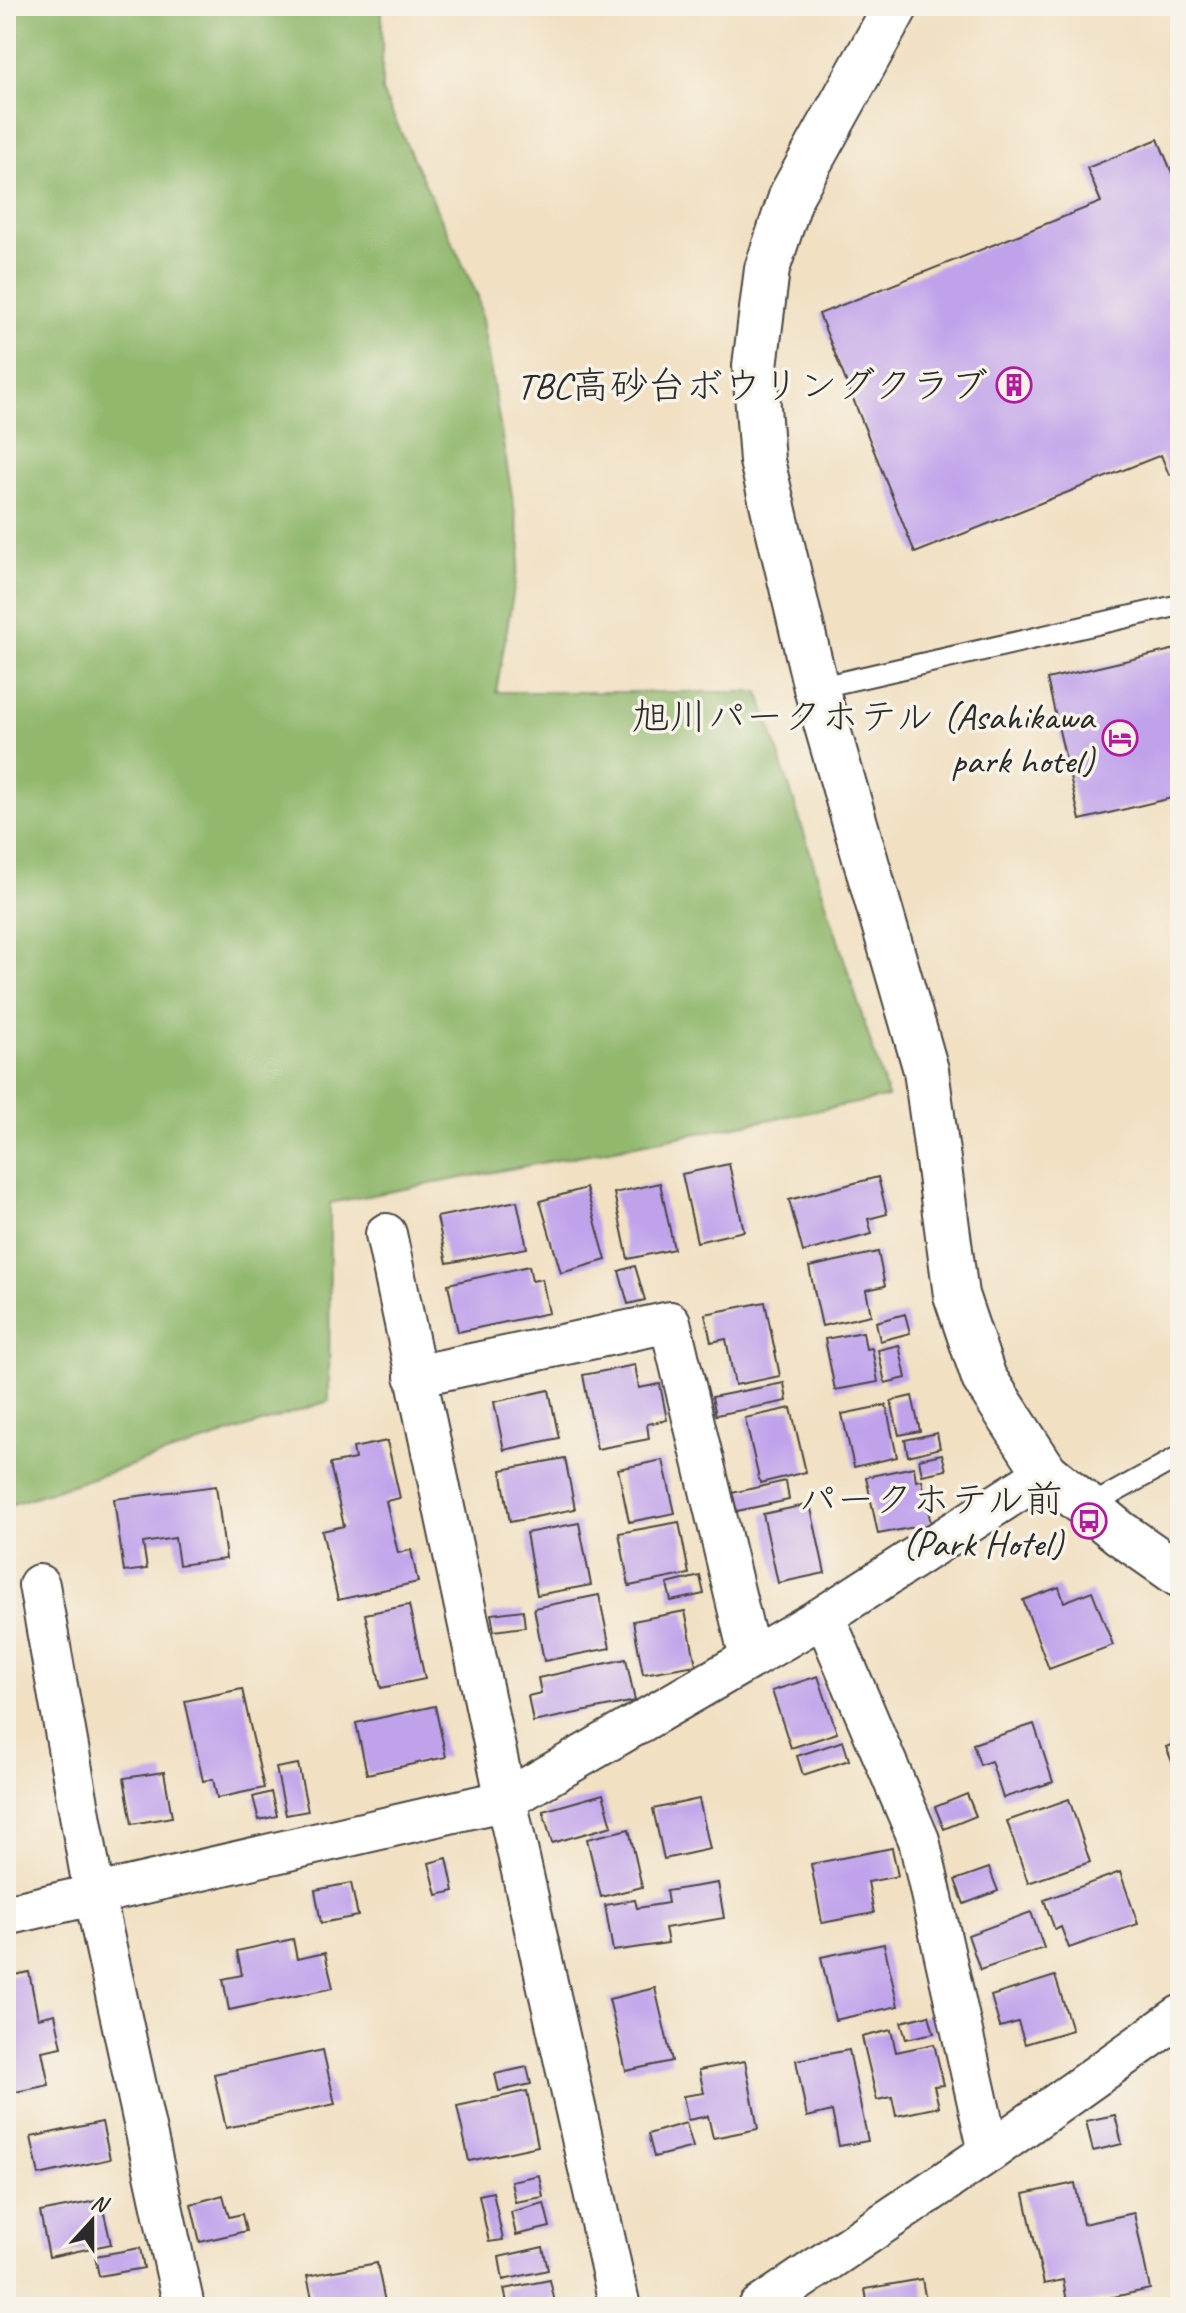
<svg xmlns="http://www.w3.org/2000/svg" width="1186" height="2313" font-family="Caveat,'Klee One',sans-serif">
  <rect width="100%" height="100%" fill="#f7f3e8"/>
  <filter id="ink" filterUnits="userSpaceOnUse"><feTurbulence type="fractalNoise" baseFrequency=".0125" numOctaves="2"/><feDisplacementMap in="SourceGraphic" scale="16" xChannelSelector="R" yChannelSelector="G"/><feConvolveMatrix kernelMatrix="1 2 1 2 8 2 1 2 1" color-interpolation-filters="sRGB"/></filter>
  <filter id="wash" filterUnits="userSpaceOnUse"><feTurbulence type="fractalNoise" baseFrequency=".006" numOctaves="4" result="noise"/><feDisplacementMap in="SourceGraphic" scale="32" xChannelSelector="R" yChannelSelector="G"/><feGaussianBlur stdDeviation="1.8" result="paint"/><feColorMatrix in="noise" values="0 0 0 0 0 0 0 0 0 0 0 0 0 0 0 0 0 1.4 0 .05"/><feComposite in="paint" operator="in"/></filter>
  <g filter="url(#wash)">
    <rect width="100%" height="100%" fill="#f1e0c2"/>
    <path fill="#91b86d" stroke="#5e724c" stroke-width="2" d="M 6,6 L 382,6 L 382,92 L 478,297 L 521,548 L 496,692 L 759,692 L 888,1097 L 330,1203 L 329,1401 L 6,1506 Z"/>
    <g id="blocks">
      <path fill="#c0a2eb" d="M 1158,139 L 1172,173 L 1180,170 L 1180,470 L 1169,475 L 1161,455 L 915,553 L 819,314 L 1101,202 L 1087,168 Z
        M 1180,648 L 1180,796 L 1080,820 L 1047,679 Z
        M 729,1164 L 744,1231 L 697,1242 L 682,1174 Z
        M 878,1177 L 887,1214 L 868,1219 L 872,1234 L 803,1252 L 789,1200 Z
        M 660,1183 L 674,1249 L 628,1259 L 614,1193 Z
        M 586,1188 L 606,1260 L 561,1273 L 540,1201 Z
        M 517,1201 L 527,1248 L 447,1263 L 437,1217 Z
        M 878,1252 L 885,1286 L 866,1290 L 871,1315 L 822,1326 L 809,1267 Z
        M 529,1266 L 532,1281 L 542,1279 L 549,1313 L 458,1332 L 448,1284 Z
        M 635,1266 L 645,1300 L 628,1304 L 619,1271 Z
        M 765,1302 L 780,1376 L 735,1385 L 726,1339 L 711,1342 L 705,1314 Z
        M 905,1314 L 910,1333 L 880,1341 L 876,1322 Z
        M 863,1332 L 866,1349 L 872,1348 L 878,1382 L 835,1390 L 825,1339 Z
        M 899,1345 L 906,1378 L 885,1383 L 878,1350 Z
        M 635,1365 L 639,1388 L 660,1384 L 667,1420 L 647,1424 L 649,1439 L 597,1449 L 583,1375 Z
        M 784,1383 L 787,1401 L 716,1415 L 712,1397 Z
        M 549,1390 L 559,1438 L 504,1450 L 494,1402 Z
        M 912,1396 L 920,1431 L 899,1435 L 891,1401 Z
        M 886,1405 L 897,1457 L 854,1467 L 842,1414 Z
        M 791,1408 L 806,1472 L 760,1483 L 745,1418 Z
        M 937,1433 L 940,1448 L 908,1456 L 905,1440 Z
        M 387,1441 L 400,1498 L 386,1501 L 398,1553 L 411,1550 L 418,1582 L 338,1600 L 322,1531 L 344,1526 L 330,1464 L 355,1459 L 353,1448 Z
        M 942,1454 L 946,1470 L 922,1475 L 919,1459 Z
        M 565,1458 L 575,1509 L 510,1522 L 501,1470 Z
        M 663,1460 L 675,1513 L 629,1522 L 618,1469 Z
        M 914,1467 L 916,1481 L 922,1480 L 931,1524 L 878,1534 L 866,1477 Z
        M 786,1481 L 789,1500 L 737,1511 L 732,1493 Z
        M 216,1486 L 226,1559 L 179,1565 L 175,1538 L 143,1543 L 147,1569 L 124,1572 L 114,1499 Z
        M 810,1504 L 825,1573 L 778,1583 L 763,1514 Z
        M 679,1522 L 689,1574 L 629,1586 L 619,1533 Z
        M 579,1523 L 591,1585 L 537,1595 L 526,1533 Z
        M 700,1576 L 704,1594 L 671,1601 L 667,1584 Z
        M 1059,1587 L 1064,1602 L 1092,1591 L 1113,1645 L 1049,1669 L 1023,1600 Z
        M 599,1595 L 610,1648 L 544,1661 L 534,1608 Z
        M 409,1605 L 425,1679 L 381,1688 L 365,1614 Z
        M 523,1610 L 525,1627 L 494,1631 L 491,1614 Z
        M 685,1611 L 696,1665 L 643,1674 L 633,1621 Z
        M 626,1659 L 635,1701 L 533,1722 L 528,1696 L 541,1693 L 538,1678 Z
        M 818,1676 L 837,1733 L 791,1748 L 772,1691 Z
        M 242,1689 L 264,1788 L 217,1798 L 213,1779 L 203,1781 L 185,1701 Z
        M 435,1706 L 446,1757 L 367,1774 L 356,1723 Z
        M 1034,1724 L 1053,1782 L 1003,1798 L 991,1761 L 980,1765 L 973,1744 Z
        M 843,1741 L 849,1760 L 803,1775 L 797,1756 Z
        M 1180,1741 L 1180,1781 L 1166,1747 Z
        M 298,1764 L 308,1811 L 286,1815 L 276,1768 Z
        M 164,1772 L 172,1817 L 132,1824 L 124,1778 Z
        M 271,1792 L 277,1816 L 259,1820 L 253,1797 Z
        M 603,1794 L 612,1826 L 552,1843 L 543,1811 Z
        M 967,1794 L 976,1816 L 944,1829 L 935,1807 Z
        M 699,1799 L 710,1849 L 664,1859 L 653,1809 Z
        M 1069,1799 L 1090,1862 L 1028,1883 L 1007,1821 Z
        M 629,1829 L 642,1887 L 601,1897 L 587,1839 Z
        M 892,1848 L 898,1876 L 868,1882 L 874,1913 L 822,1923 L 811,1864 Z
        M 447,1858 L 454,1891 L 437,1895 L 429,1863 Z
        M 989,1868 L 998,1891 L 964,1904 L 955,1880 Z
        M 1120,1872 L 1138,1924 L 1069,1948 L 1061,1927 L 1055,1930 L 1044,1900 Z
        M 351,1883 L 358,1916 L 321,1923 L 315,1890 Z
        M 718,1883 L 724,1918 L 665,1928 L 668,1943 L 613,1951 L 605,1905 L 635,1900 L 637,1908 L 668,1903 L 666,1891 Z
        M 1031,1912 L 1044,1948 L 980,1970 L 968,1935 Z
        M 293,1939 L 297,1959 L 325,1953 L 333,1988 L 229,2010 L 223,1979 L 242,1975 L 237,1951 Z
        M 884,1944 L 898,2006 L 835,2020 L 821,1957 Z
        M 29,1972 L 38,2018 L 55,2014 L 62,2047 L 42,2051 L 49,2085 L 6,2094 L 6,1977 Z
        M 1055,1976 L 1072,2030 L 1025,2044 L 1018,2022 L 1000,2027 L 991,1996 Z
        M 655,1988 L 672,2061 L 626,2071 L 609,1999 Z
        M 929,2015 L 934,2033 L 906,2039 L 901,2022 Z
        M 891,2030 L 896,2052 L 934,2044 L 944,2085 L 934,2086 L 939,2107 L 896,2116 L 892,2097 L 877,2100 L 862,2037 Z
        M 323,2050 L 335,2104 L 226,2128 L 214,2074 Z
        M 849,2050 L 868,2141 L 839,2146 L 832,2111 L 807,2117 L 796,2060 Z
        M 745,2061 L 758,2129 L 713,2138 L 708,2116 L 688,2120 L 683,2096 L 704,2093 L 699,2070 Z
        M 527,2067 L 531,2084 L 499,2091 L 495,2074 Z
        M 527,2091 L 538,2146 L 469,2161 L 457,2106 Z
        M 1115,2115 L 1122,2144 L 1093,2151 L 1086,2121 Z
        M 102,2122 L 110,2159 L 39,2175 L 31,2137 Z
        M 686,2123 L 693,2147 L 654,2157 L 648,2134 Z
        M 539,2175 L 543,2197 L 515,2202 L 511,2181 Z
        M 1075,2183 L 1083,2224 L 1134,2213 L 1150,2289 L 1068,2307 L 1063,2280 L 1044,2284 L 1024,2194 Z
        M 493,2192 L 503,2240 L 489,2242 L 479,2195 Z
        M 223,2195 L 229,2217 L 242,2214 L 246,2231 L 200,2242 L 191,2204 Z
        M 101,2200 L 111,2244 L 49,2257 L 40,2212 Z
        M 544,2203 L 550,2227 L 516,2235 L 511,2212 Z
        M 543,2247 L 548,2270 L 503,2280 L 499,2257 Z
        M 140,2248 L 144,2268 L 99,2276 L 95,2256 Z
        M 377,2263 L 386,2307 L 314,2307 L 307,2276 Z
        M 922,2279 L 927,2307 L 868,2307 L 865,2289 Z
        M 550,2280 L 556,2307 L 508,2307 L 504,2289 Z
        M 145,2299 L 146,2307 L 110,2307 L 110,2305 Z"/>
    </g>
  </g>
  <g filter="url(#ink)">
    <use href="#blocks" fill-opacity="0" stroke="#494642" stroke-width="2"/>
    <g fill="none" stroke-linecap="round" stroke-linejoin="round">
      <defs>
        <path id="lane" d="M 816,688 L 1180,605
          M 1088,1507 L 1180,1456"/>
        <path id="street" d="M 386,1234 L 506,1800 L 620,2307
          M 415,1376 L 670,1322 L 750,1658
          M 39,1585 L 94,1893 L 184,2307
          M 824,1616 L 919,1840 L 989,2152
          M 6,1915 L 506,1800 L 824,1616 L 1046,1473
          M 759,2307 L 989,2152 L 1180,2016"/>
        <path id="secondary" d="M 896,6 L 792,194 L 767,269 L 755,366 L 762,461 L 816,688 L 926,1070 L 956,1295 L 984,1378 L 1046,1473 L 1120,1533 L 1180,1575"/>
      </defs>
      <use href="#lane" stroke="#494642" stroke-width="24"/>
      <use href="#street" stroke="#494642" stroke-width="44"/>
      <use href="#secondary" stroke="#494642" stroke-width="48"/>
      <use href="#lane" stroke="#fff" stroke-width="20"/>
      <use href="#street" stroke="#fff" stroke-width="40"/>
      <use href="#secondary" stroke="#fff" stroke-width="44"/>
    </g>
  </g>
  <defs>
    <symbol id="building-ring" viewBox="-11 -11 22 22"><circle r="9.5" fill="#f7f3e8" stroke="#b5179e" stroke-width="1.5"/><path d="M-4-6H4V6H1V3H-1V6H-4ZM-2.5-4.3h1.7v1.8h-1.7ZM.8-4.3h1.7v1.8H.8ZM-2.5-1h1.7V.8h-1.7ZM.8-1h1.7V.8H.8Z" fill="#b5179e"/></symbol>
    <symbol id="hotel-ring" viewBox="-11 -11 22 22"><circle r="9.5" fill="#f7f3e8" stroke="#b5179e" stroke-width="1.5"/><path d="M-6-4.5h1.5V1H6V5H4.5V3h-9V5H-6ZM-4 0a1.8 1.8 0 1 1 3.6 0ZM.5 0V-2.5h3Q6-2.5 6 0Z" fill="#b5179e"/></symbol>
    <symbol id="bus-ring" viewBox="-11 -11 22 22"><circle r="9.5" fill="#f7f3e8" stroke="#b5179e" stroke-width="1.5"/><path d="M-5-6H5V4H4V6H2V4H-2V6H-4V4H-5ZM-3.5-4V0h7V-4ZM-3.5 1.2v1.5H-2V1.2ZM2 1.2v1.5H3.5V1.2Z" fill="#b5179e"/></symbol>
  </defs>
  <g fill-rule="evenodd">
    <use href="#building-ring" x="994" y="365" width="40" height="40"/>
    <use href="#hotel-ring" x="1100" y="718" width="40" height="40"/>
    <use href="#bus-ring" x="1069" y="1501" width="40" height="40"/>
  </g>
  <g text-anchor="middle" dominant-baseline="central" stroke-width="7" stroke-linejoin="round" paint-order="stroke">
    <g font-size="38" fill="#2b2b2b" stroke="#f7f3e8" text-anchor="end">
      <text x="988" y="385">TBC高砂台ボウリングクラブ</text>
      <text x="1094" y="716">旭川パークホテル (Asahikawa<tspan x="1094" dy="44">park hotel)</tspan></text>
      <text x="1063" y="1499">パークホテル前<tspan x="1063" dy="44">(Park Hotel)</tspan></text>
    </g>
  </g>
  <rect width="1186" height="2313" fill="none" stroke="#f7f3e8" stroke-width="32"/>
  <g transform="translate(92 2221) rotate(21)" stroke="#f7f3e8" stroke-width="6" paint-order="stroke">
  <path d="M0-6L14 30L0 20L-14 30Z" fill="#2b2b2b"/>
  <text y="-12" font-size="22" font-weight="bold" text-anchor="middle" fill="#2b2b2b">N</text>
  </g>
</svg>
